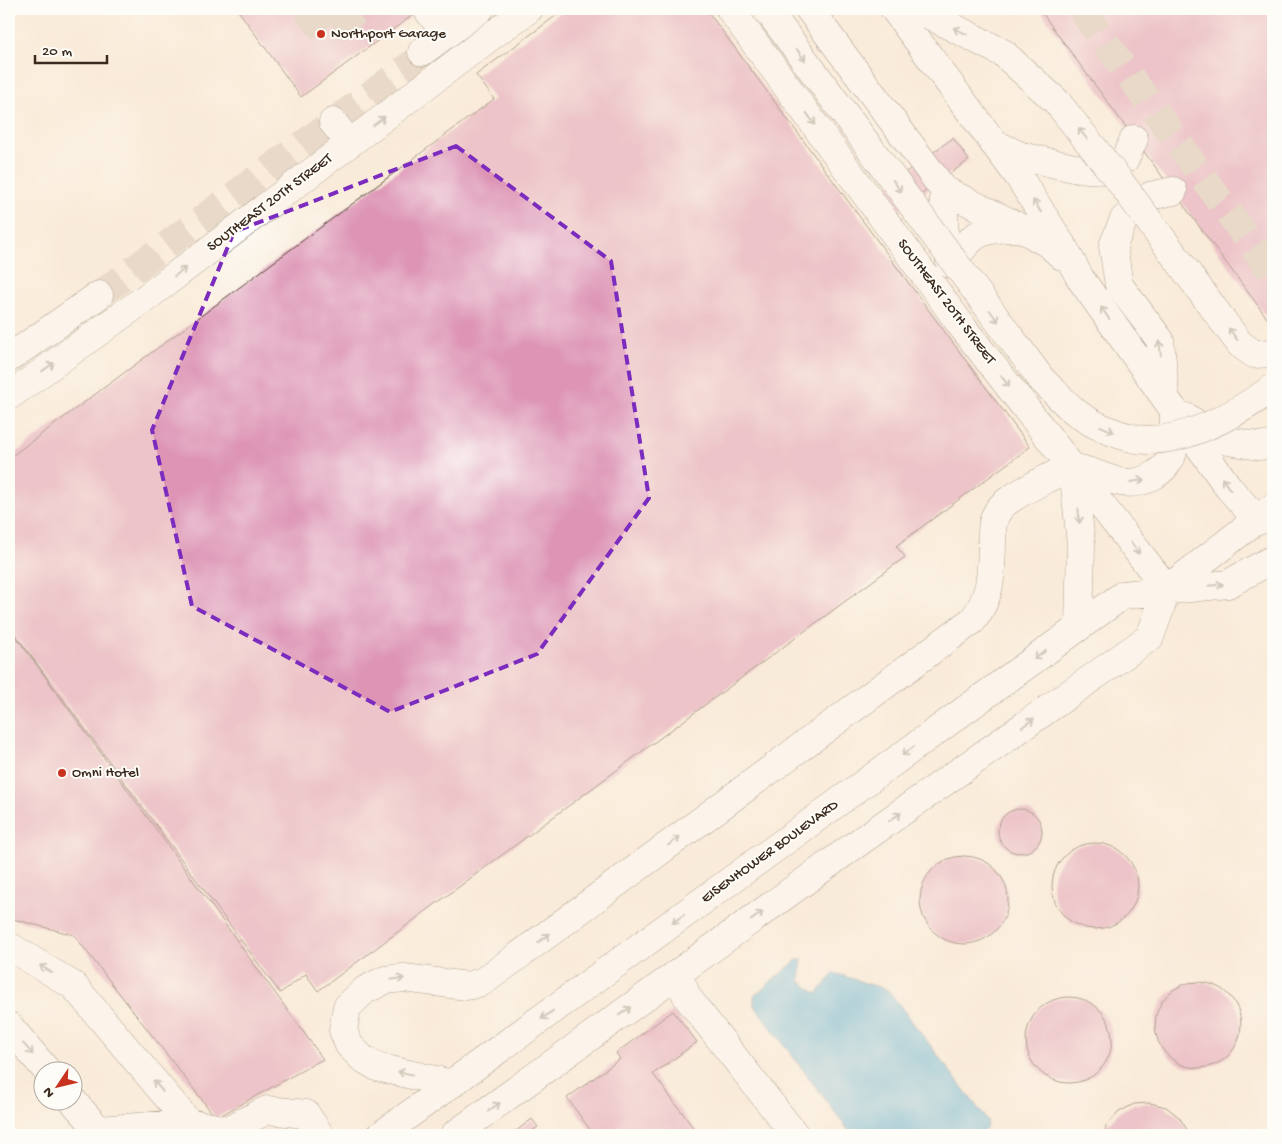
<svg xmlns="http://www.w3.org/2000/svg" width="1282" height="1144" font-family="'Gochi Hand',sans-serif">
  <rect width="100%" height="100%" fill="#fdfcf7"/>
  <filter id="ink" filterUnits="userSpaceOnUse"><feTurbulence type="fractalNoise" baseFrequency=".02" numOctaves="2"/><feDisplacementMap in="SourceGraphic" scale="10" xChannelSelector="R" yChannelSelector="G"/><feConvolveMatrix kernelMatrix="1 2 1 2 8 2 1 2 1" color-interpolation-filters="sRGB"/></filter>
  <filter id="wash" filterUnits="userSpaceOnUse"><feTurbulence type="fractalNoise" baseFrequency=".0096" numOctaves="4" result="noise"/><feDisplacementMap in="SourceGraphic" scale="20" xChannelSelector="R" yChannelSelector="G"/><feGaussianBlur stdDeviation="1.12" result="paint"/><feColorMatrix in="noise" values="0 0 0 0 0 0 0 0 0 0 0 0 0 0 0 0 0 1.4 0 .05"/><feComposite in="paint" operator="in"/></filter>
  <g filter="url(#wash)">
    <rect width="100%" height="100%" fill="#f9ebd9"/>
    <path fill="#5cb3d9" stroke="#4c6e7c" d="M 797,960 L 802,960 L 800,981 L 817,994 L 834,973 L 888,990 L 988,1121 L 986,1129 L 978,1135 L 852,1135 L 754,1005 L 754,996 Z"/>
    <g id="blocks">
      <path fill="#dd94b5" d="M 237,9 L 421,9 L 301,97 Z
        M 565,9 L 706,9 L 1030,447 L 896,546 L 905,557 L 318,991 L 306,974 L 280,993 L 9,626 L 9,458 L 494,99 L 476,75 Z
        M 1039,9 L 1273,9 L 1273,326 L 1173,191 Z
        M 953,138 L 969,160 L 900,210 L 884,188 Z
        M 9,627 L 323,1059 L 216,1118 L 74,935 L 9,918 Z
        M998 831a22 22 0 1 1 44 0a22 22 0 1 1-44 0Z
        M1052 886a43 43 0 1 1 86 0a43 43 0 1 1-86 0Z
        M920 900a44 44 0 1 1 88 0a44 44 0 1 1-88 0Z
        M1155 1025a43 43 0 1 1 86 0a43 43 0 1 1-86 0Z
        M1026 1040a43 43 0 1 1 86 0a43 43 0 1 1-86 0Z
        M 673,1011 L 697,1042 L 653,1074 L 699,1135 L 594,1135 L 567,1098 L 620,1059 L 616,1053 Z
        M 1150,1103 L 1166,1107 L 1179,1117 L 1188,1131 L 1189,1135 L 1104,1135 L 1106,1126 L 1119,1112 L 1134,1104 Z
        M 532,1119 L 538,1127 L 526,1135 L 511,1135 Z"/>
    </g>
  </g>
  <g filter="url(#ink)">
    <use href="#blocks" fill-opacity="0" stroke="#58473a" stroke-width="1"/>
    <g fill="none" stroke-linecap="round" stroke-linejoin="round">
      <path stroke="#d3c4b4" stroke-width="28" stroke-dasharray="28 14" stroke-linecap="butt" d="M 306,9 L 326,34 L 360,9
        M 1081,9 L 1273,274
        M 99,295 L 443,41"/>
      <defs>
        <path id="minor" d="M 427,9 L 446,34
          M 730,9 L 964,329 L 1167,589
          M 809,9 L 944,190 L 1021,228 L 1050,245 L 1062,256
          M 894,9 L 1019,177 L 1065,250 L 1080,278 L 1229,488 L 1258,521 L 1273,516
          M 422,52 L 480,9
          M 333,122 L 349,143
          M 993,143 L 1021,156 L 1074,168 L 1104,170 L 1125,159 L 1134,139
          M 944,190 L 944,230 L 950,261
          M 950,264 C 975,232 979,228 1021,228
          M 9,358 L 99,295
          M 1165,395 L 1160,340 L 1119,285 L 1113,246 L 1124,219 L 1150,196 L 1173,191
          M 9,396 L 143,300 L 494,34 L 529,9
          M 1186,417 L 1222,440 L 1259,446 L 1273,445
          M 1073,468 L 1081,544 L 1079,626
          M 9,946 L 74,986 L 189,1123
          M 678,973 L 687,997 L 795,1135
          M 9,1026 L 48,1072
          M 452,1084 L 377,1067 L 362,1058 L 349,1045 L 343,1030 L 347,1007 L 365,990 L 385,980 L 404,978 L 467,986 L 482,982 L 499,970 L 973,620 C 992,595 991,574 992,544 C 992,533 991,520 998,511 C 1000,506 1008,501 1012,498 C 1022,492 1063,468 1074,468 C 1084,468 1109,480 1121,482 C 1141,486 1167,473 1173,452 C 1175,440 1173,422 1174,410
          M 72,1100 L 99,1130 L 189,1123 L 228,1130 L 267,1110 L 306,1114 L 320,1135
          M 381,1135 L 1123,595 L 1228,584 L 1273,559
          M 454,1135 L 855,845 L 1150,637 L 1167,589 L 1273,507"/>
      </defs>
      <use href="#minor" stroke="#58473a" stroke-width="29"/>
      <use href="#minor" stroke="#fff" stroke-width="28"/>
      <defs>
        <path id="minor-bridge" d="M 929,15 L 1003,53 L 1057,102 L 1118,179 L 1240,344 L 1254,354 L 1273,353
          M 772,16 L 1042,380 C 1054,391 1065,404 1078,414 C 1096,427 1127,440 1149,440 C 1192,440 1239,412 1273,388"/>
      </defs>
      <use href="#minor-bridge" stroke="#58473a" stroke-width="29" stroke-linecap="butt"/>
      <use href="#minor-bridge" stroke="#fff" stroke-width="28"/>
    </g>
    <defs><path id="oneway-shaft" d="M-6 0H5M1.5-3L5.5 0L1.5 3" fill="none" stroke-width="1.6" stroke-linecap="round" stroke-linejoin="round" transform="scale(1.25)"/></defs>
    <g stroke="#a79f9a">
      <use href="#oneway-shaft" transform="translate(960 31) rotate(-153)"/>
      <use href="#oneway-shaft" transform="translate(801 55) rotate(54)"/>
      <use href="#oneway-shaft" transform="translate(811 119) rotate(54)"/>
      <use href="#oneway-shaft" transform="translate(379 121) rotate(-37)"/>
      <use href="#oneway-shaft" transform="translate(1083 134) rotate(-129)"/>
      <use href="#oneway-shaft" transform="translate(897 186) rotate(54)"/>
      <use href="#oneway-shaft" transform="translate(1037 206) rotate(-122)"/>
      <use href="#oneway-shaft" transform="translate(180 272) rotate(-37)"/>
      <use href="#oneway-shaft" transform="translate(1105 313) rotate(-125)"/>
      <use href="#oneway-shaft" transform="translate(994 316) rotate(53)"/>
      <use href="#oneway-shaft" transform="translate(1233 334) rotate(-126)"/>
      <use href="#oneway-shaft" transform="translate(1160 348) rotate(-96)"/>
      <use href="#oneway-shaft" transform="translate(48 367) rotate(-36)"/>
      <use href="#oneway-shaft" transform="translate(1005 381) rotate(52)"/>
      <use href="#oneway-shaft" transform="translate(1107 429) rotate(24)"/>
      <use href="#oneway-shaft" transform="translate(1137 481) rotate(-10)"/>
      <use href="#oneway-shaft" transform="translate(1226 484) rotate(-126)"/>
      <use href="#oneway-shaft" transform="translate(1079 516) rotate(85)"/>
      <use href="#oneway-shaft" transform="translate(1135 548) rotate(53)"/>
      <use href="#oneway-shaft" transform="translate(1216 585) rotate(-5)"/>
      <use href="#oneway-shaft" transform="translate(1040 655) rotate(144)"/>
      <use href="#oneway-shaft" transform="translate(1028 723) rotate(-35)"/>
      <use href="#oneway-shaft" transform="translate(908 751) rotate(144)"/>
      <use href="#oneway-shaft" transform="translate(895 817) rotate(-35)"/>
      <use href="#oneway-shaft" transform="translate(674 841) rotate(-37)"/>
      <use href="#oneway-shaft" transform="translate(757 916) rotate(-36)"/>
      <use href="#oneway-shaft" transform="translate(678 919) rotate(144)"/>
      <use href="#oneway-shaft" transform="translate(544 938) rotate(-37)"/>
      <use href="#oneway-shaft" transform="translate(46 969) rotate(-148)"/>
      <use href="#oneway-shaft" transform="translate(397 979) rotate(-6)"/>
      <use href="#oneway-shaft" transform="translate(625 1011) rotate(-36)"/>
      <use href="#oneway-shaft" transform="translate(547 1015) rotate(144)"/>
      <use href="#oneway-shaft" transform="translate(28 1049) rotate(49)"/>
      <use href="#oneway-shaft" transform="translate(405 1073) rotate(-168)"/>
      <use href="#oneway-shaft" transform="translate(158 1086) rotate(-130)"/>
      <use href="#oneway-shaft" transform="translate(494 1107) rotate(-36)"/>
    </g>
  </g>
  <path d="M0 0H1282V1144H0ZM 456,146 L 611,261 L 649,498 L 537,654 L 390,712 L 192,606 L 152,430 L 234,232 Z" fill="#f9ebd9" fill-opacity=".55" fill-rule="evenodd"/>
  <path fill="none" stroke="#7b2cbf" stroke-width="4" stroke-dasharray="10 6" stroke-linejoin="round" d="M 456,146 L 611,261 L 649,498 L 537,654 L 390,712 L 192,606 L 152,430 L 234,232 Z"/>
  <g fill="#c8321e" stroke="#fdfcf7" stroke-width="2">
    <circle cx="321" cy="34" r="5"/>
    <circle cx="62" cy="773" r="5"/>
  </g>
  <g text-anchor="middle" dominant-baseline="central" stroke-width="4" stroke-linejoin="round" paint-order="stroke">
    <g font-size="15" fill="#3b2a1e" stroke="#fdfcf7" text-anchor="start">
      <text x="331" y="34">Northport Garage</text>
      <text x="72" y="773">Omni Hotel</text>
    </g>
    <g font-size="15" fill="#3b2a1e" stroke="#fdfcf7">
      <text transform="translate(270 203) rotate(-37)">SOUTHEAST 20TH STREET</text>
      <text transform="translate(946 302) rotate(53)">SOUTHEAST 20TH STREET</text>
      <text transform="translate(770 852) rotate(-36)">EISENHOWER BOULEVARD</text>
    </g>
  </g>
  <rect width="1282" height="1144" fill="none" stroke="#fdfcf7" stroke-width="30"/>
  <g transform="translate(58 1086) rotate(235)"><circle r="24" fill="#fdfcf7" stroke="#afa8a0"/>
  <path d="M0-4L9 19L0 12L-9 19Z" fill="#c8321e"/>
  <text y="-8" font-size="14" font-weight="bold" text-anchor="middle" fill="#3b2a1e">N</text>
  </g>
  <path d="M35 55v8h72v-8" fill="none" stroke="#3b2a1e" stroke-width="2.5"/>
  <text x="42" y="55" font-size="15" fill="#3b2a1e" stroke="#fdfcf7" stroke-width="4" paint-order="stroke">20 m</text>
</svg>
